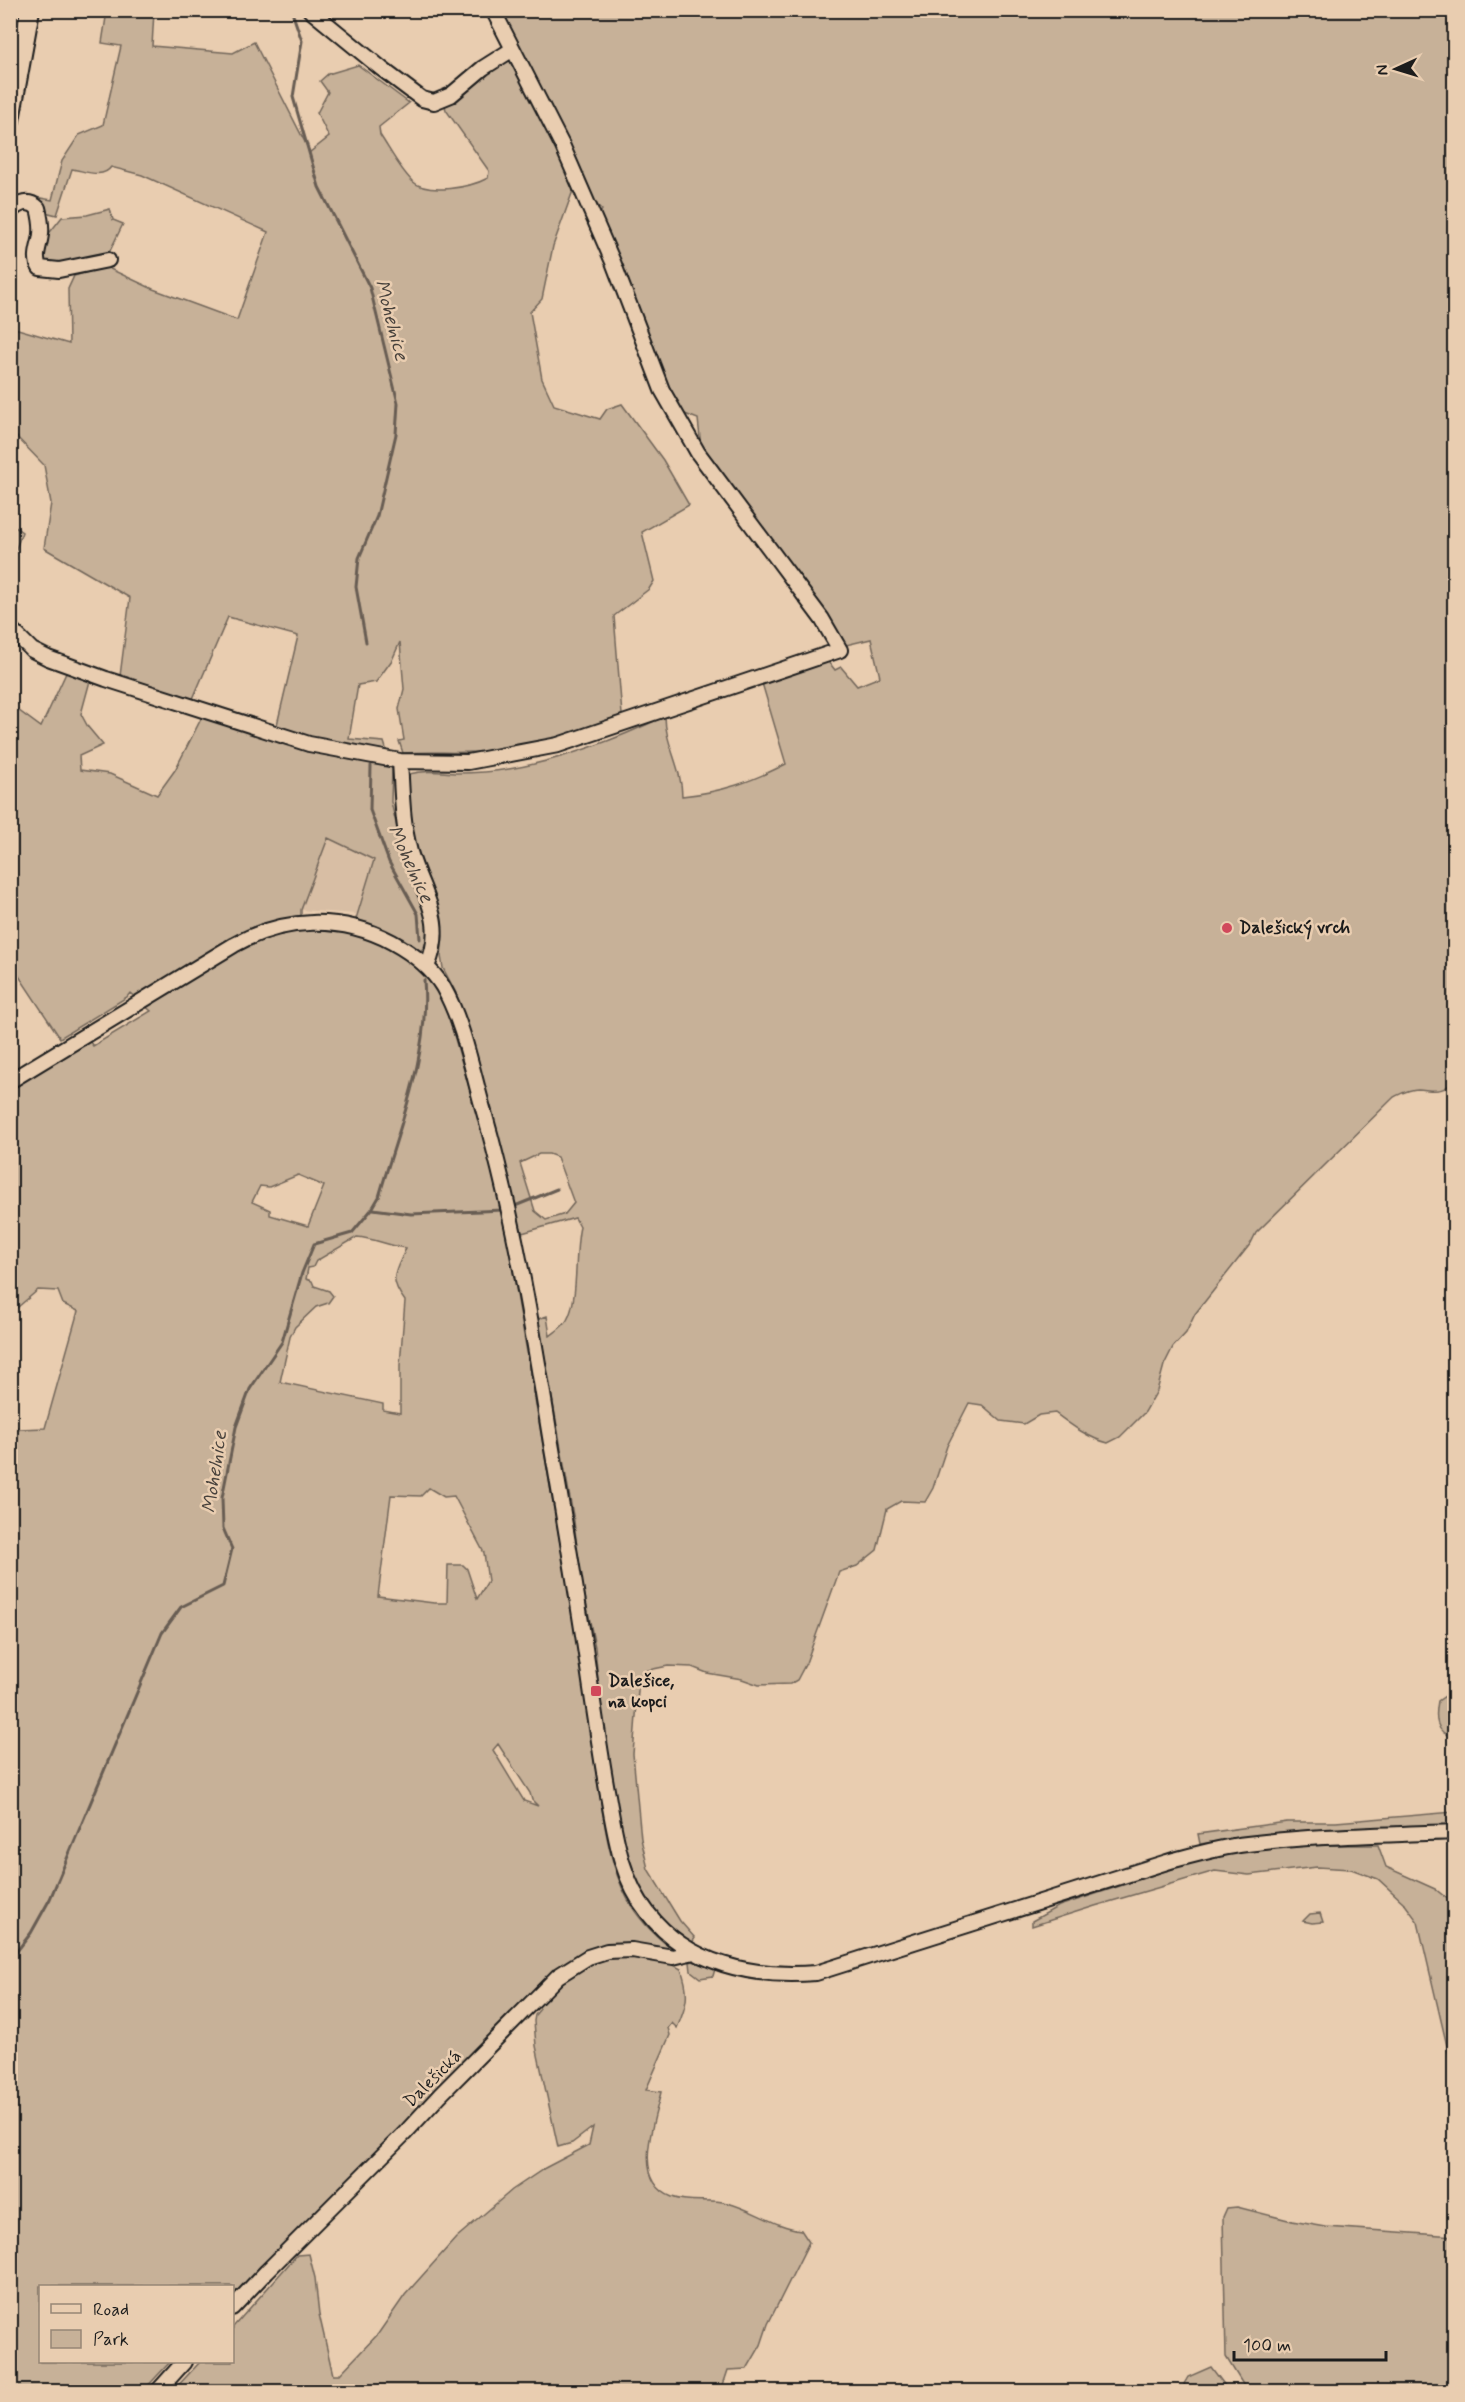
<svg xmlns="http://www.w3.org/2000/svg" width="1465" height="2402" font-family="Mynerve,sans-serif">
  <rect width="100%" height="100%" fill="#e9cdb0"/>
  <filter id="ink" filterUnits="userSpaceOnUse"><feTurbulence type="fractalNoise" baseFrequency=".0167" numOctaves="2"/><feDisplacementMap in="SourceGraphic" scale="12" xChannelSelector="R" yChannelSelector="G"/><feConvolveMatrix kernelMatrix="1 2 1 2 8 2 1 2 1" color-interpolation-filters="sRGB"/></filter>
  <g filter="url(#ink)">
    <path fill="#d8bea4" d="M 11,13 L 21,15 L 11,74 Z
      M 327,838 L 374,860 L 357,914 L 301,910 Z"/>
    <path fill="#c7b198" stroke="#72665a" stroke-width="1.5" fill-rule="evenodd" d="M 107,11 L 154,11 L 152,46 L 233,53 L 254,42 L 310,152 L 329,137 L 317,113 L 328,92 L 320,81 L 328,74 L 358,65 L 409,103 L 379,127 L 380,135 C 390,150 399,168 412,181 C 428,196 471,187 488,178 L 489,171 L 446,110 L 445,106 L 479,76 L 511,58 L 575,185 L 553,246 L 542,299 L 530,312 L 542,379 L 554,405 L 600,419 L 607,409 L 622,404 L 663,460 L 689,505 L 642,532 L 654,581 L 649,589 L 614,616 L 622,715 C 579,731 537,747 491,751 C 462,754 432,751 403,753 L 399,741 L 404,740 L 399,709 L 404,689 L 400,642 L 392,660 L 376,682 L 358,685 L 349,739 L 384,742 L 392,768 L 391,802 L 403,853 L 427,906 L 429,935 L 424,947 L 411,962 L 435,985 L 449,1018 L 498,1188 L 504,1219 L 580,1659 C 585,1703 592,1747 599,1791 C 605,1828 610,1865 627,1898 C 637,1918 653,1933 669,1947 L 666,1951 L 594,1950 L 233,2295 L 232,2286 L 40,2286 L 40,2362 L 170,2362 L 143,2391 L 11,2391 L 10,1420 L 19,1429 L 45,1428 L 78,1311 L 63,1304 L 58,1291 L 38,1290 L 11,1313 L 11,1089 L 89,1041 L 93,1046 L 151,1011 L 130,993 L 127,997 L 60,1038 L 11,964 L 11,705 L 41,727 L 67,671 L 90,681 L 81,714 L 88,727 L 103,745 L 79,756 L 80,770 L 110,774 L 157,795 L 175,770 L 202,717 L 299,748 L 301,733 L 276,729 L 298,636 L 228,617 L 192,701 L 120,676 L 130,598 L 44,548 L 51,503 L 44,465 L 11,431 L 11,327 L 69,344 L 68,289 L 74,276 L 106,267 L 153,289 L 237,320 L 268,232 L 142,175 L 111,167 C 103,179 85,171 72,169 L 57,215 L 45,212 L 35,197 L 52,200 L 62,161 L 79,135 L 103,125 L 121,46 L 102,43 ZM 328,838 L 374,860 L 352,932 L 301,928 L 301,910 ZM 298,1175 L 324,1186 L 308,1226 L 270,1215 L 270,1210 L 252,1202 L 260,1186 L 269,1187 ZM 357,1237 C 373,1238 389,1246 406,1248 C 396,1272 387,1277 405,1301 L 400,1365 L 400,1413 L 383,1410 L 383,1404 L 280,1382 L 290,1337 L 295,1327 L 316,1307 L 328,1303 L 333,1296 L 329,1291 L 314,1286 L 312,1281 L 306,1279 L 308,1268 L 313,1267 L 316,1261 ZM 429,1488 L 444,1497 L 454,1496 L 484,1553 L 488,1581 L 477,1599 L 467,1569 L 463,1565 L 448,1565 L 447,1603 L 434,1603 L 378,1596 L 391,1495 L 421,1496 ZM 498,1744 L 530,1793 L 532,1800 L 538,1806 L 524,1801 L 493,1750 Z
      M 501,11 L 1454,11 L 1454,1080 C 1443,1094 1434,1090 1418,1089 C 1409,1089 1402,1093 1394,1097 L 1256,1233 L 1251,1243 L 1195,1314 L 1186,1333 L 1173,1347 L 1164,1365 L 1157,1391 L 1145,1412 L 1120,1437 L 1108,1443 C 1088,1438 1071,1425 1055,1413 L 1039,1415 L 1024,1424 L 1001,1421 L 982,1405 L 969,1403 L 947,1446 L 933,1488 L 925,1502 L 901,1501 L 887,1509 L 877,1550 L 857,1566 L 839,1572 L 806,1663 L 797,1680 L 790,1684 L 759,1685 L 742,1679 L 707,1673 L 692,1667 L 668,1666 L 644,1671 L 639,1678 L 633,1754 L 641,1839 L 648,1869 L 680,1921 L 695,1938 L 692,1943 L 654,1913 L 639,1890 L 624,1860 L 605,1758 L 595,1647 L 579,1566 L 574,1521 L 538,1319 L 547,1316 L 550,1336 C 556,1331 563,1327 567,1320 C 579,1300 574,1252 580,1227 L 575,1218 L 522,1233 L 466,1022 L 456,993 L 443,968 L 441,956 L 443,936 L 438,913 L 418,858 L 405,800 L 409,774 C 425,770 439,772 455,773 C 472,773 492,772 509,769 C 559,761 620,738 665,716 C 665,744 682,768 682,796 C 723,792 750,782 786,764 L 762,683 L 828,661 L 835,670 L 841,667 L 857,686 L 880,677 L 871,639 L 842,646 L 701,447 L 698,419 L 685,414 L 677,405 L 659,373 L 599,216 L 602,210 C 590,200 587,181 578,168 ZM 539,1154 L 549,1154 L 557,1157 L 574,1203 L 565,1214 L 546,1220 L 535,1211 L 520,1163 Z
      M 110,209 L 113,220 L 123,224 L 107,257 L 59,265 L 41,263 L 43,241 L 62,217 L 87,215 Z
      M 11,524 L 22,532 L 11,563 Z
      M 1454,1690 L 1454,1737 C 1435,1734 1435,1717 1438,1701 Z
      M 1454,1812 L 1454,1826 L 1311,1831 L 1260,1835 L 1200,1844 L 1198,1834 L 1287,1822 L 1336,1822 Z
      M 1307,1845 L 1378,1845 L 1386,1867 L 1435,1889 L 1450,1901 L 1454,1900 L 1454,2076 L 1418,1922 L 1404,1903 L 1378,1879 L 1351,1869 L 1317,1867 L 1249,1875 L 1215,1871 L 1095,1906 L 1032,1926 L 1032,1921 L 1059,1906 L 1193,1862 L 1229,1854 Z
      M 1320,1913 L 1323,1922 L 1312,1923 L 1303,1921 L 1310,1914 Z
      M 611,1954 L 666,1961 L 681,1969 C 690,1994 687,2005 677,2028 L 672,2023 L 668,2028 L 670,2035 L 646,2090 L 661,2092 C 654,2123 631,2180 672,2197 C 689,2204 710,2198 727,2203 C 752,2209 775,2227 801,2230 L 809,2242 L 768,2324 L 761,2345 L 747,2369 L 728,2370 L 721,2391 L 172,2392 L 200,2362 L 232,2362 L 233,2327 L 297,2255 L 309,2254 L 315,2278 L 319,2314 L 333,2375 L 339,2375 L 378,2334 L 405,2295 L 456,2238 L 512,2190 L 545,2168 L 589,2145 L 593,2127 L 572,2143 L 558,2147 L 536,2046 L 534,2021 L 535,2015 L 540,2009 L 536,2004 L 582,1963 Z
      M 693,1961 L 715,1969 L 713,1976 L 700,1978 L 691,1971 L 690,1962 Z
      M 1237,2207 L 1292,2221 L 1326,2227 L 1454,2236 L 1454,2391 L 1247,2391 L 1226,2357 L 1223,2217 L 1227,2208 Z
      M 1211,2367 L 1229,2391 L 1187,2391 L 1184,2384 L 1188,2377 Z"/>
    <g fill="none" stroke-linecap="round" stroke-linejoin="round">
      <path stroke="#685d53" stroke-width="3" d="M 293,15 L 302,41 L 293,97 L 319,187 L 370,288 L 398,403 L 396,434 L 377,516 L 359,558 L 356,587 L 366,642
        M 371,766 L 370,810 L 389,862 L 418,914 L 420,939
        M 515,1206 L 557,1189
        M 373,1209 L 411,1214 L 503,1210
        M 10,1960 L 31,1933 L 50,1899 L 162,1633 L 181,1607 L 223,1586 L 232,1549 L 223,1528 L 222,1498 L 236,1427 L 250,1389 L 282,1342 L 302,1273 L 314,1244 L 352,1233 L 372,1209 L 379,1197 C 399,1127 430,1054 424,980"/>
      <defs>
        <path id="minor" d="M 310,10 L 382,69 L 422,99 L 434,102 L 451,95 L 483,68 L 513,49
          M 10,211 C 20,203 28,199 38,208 C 40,216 42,225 41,234 C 40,246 33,257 40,268 L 59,270 L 108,260
          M 10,628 L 32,650 L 48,658 L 106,679 L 309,744 L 400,761 L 468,762 L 558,745 L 840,650 L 822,619 L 698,453 L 662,390 L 613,262 L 563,147 L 493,10
          M 400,761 C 402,791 402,823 410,852 C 423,896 447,920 427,967
          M 10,1081 L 234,945 C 284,917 341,915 392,942 C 412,953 431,967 443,987 C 464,1024 472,1071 484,1112 C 515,1221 533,1331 551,1443 C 564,1518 577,1593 588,1668 C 594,1709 600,1750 607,1790 C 615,1833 620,1878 648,1913 C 688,1965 754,1978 816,1973 L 1167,1862 C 1193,1855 1220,1847 1247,1844 C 1316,1835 1386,1835 1454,1832
          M 232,2308 L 267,2271 L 405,2133 L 440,2095 L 558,1976 L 588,1957 L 607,1951 L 632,1950 L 673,1957 L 694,1952
          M 157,2392 L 184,2362"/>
        <path id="major" d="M 10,120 L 30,10"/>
      </defs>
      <use href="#minor" stroke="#1c1c1c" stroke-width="18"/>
      <use href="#major" stroke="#1c1c1c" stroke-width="22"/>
      <use href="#minor" stroke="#e9cdb0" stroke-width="14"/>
      <use href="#major" stroke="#e9cdb0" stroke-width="18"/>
    </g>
  </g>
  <g fill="#d1495b" stroke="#e9cdb0" stroke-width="2">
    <circle cx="1227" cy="928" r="6"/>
    <rect x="590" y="1685" width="12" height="12" rx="3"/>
  </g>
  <g text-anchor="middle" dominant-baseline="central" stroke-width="5" stroke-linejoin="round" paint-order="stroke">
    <g font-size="18" font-weight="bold" fill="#1c1c1c" stroke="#e9cdb0" text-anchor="start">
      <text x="1239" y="928">Dalešický vrch</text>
      <text x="608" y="1681">Dalešice,<tspan x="608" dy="21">na kopci</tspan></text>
    </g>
    <g font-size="18" fill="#1c1c1c" stroke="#e9cdb0">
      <text transform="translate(433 2079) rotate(-45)">Dalešická</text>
    </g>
    <g font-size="20" font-style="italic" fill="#48423c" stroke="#e9cdb0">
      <text transform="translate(391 320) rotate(75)">Mohelnice</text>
      <text transform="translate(410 864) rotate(65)">Mohelnice</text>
      <text transform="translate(215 1472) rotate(-82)">Mohelnice</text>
    </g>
  </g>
  <rect width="1465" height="2402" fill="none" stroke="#e9cdb0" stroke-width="36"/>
  <rect x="18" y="18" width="1429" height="2366" fill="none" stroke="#1c1c1c" stroke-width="2" filter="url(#ink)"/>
  <rect x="39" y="2285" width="195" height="78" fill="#e9cdb0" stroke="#978675" stroke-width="1.5"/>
  <rect x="51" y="2304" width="30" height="9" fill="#e9cdb0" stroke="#978675" stroke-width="1.5"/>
  <text x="93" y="2315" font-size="18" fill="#1c1c1c">Road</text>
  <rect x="51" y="2330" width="30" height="18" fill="#c7b198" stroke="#978675" stroke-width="1.5"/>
  <text x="93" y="2345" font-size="18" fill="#1c1c1c">Park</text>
  <g transform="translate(1396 69) rotate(266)" stroke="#e9cdb0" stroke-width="4.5" paint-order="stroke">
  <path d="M0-4.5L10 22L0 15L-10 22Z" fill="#1c1c1c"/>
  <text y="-9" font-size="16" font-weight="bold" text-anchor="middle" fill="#1c1c1c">N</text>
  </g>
  <path d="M1234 2351v9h152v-9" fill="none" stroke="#1c1c1c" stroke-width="3"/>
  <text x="1243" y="2351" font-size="18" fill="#1c1c1c" stroke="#e9cdb0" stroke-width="4.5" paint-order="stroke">100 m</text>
</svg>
